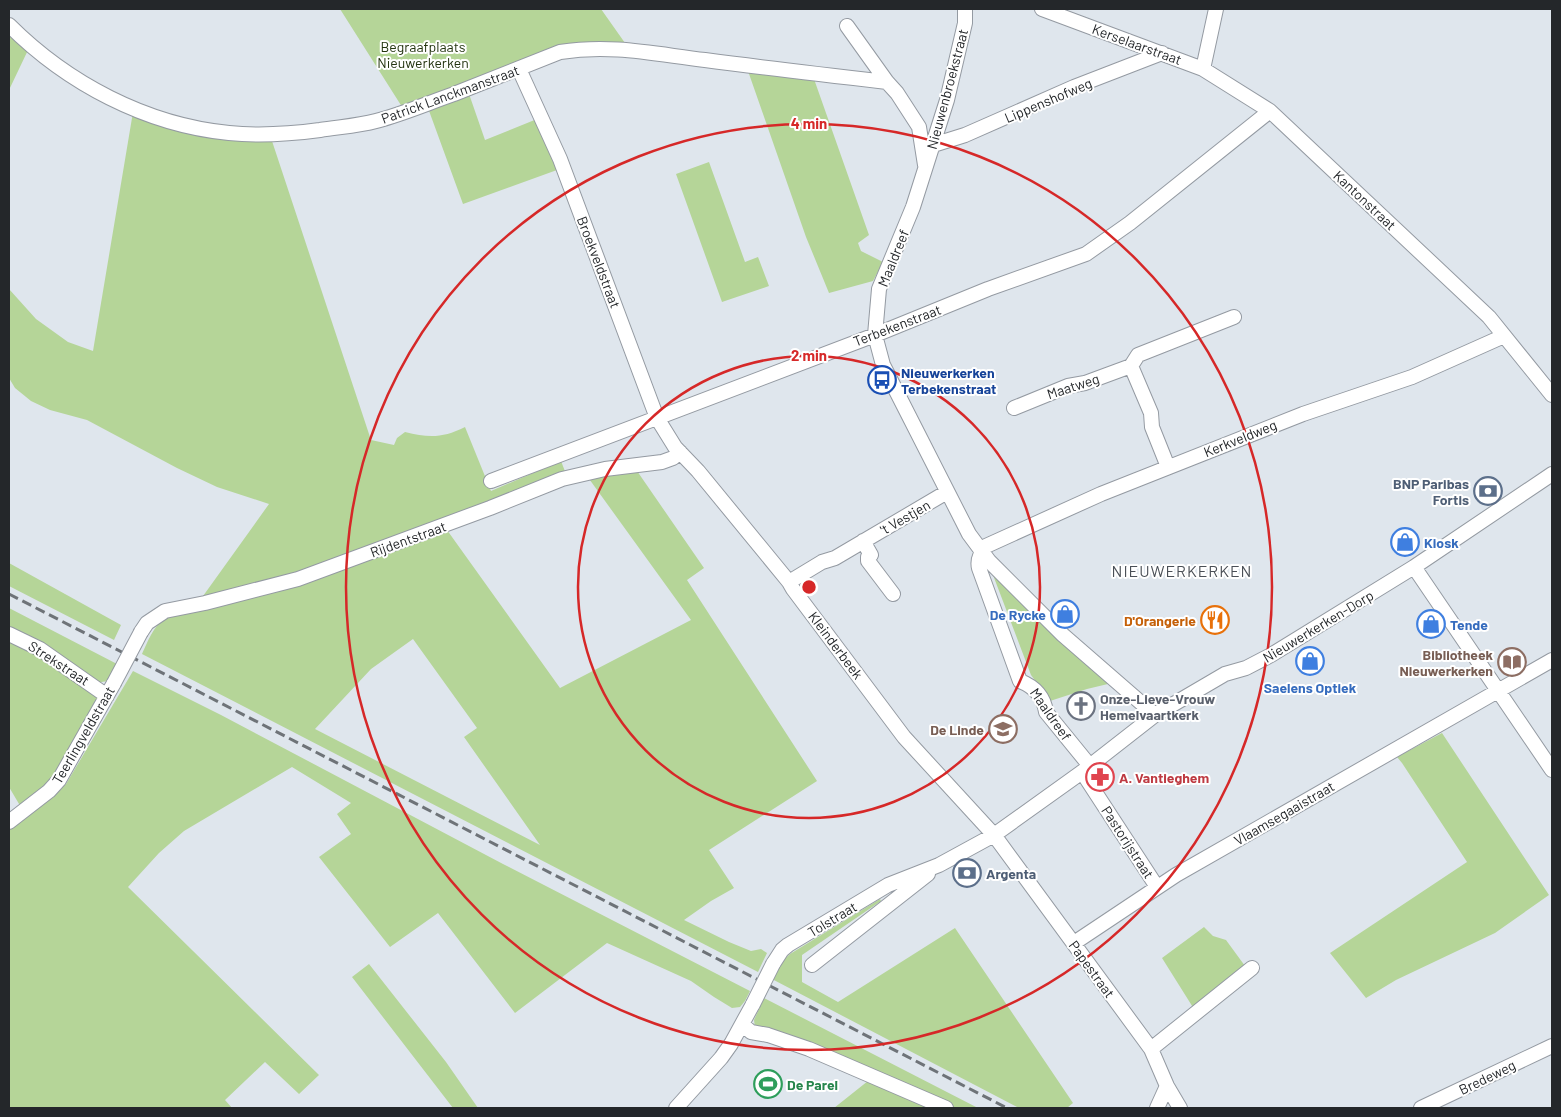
<svg xmlns="http://www.w3.org/2000/svg" width="1561" height="1117" font-family="Barlow,sans-serif">
  <rect width="100%" height="100%" fill="#dfe6ed"/>
  <path fill="#b5d598" fill-rule="evenodd" d="M 340,9 L 601,9 L 625,43 L 598,44 L 404,110 Z
    M 9,28 L 29,48 L 9,90 Z
    M 748,71 L 814,79 L 869,235 L 858,243 L 861,251 L 883,262 L 873,281 L 829,293 L 806,237 Z
    M 468,91 L 485,140 L 537,119 L 557,170 L 463,204 L 428,108 Z
    M 133,112 L 271,138 L 371,440 L 394,445 L 397,438 L 405,432 C 429,438 443,438 465,427 L 491,491 L 561,461 L 566,474 L 447,530 L 560,688 L 691,620 L 587,476 L 635,468 L 704,568 L 687,580 L 817,781 L 709,850 L 734,888 L 711,901 L 684,920 L 729,942 L 751,951 L 761,949 L 767,953 L 758,972 L 142,654 C 148,641 155,622 170,615 C 177,612 186,611 193,610 L 269,504 L 217,487 L 177,468 L 87,420 L 50,410 L 31,401 L 15,388 L 9,378 L 9,289 L 36,319 L 68,342 L 93,351 ZM 413,639 L 477,728 L 464,737 L 540,845 L 315,729 L 371,669 Z
    M 709,162 L 745,262 L 758,257 L 769,286 L 722,302 L 676,174 Z
    M 9,563 L 121,625 L 114,640 L 9,586 Z
    M 993,575 L 1112,683 L 1087,689 L 1050,701 L 1031,675 Z
    M 9,608 L 117,664 L 108,681 L 95,683 L 9,632 Z
    M 9,639 L 22,643 L 101,699 L 56,780 L 22,809 L 9,787 Z
    M 133,671 L 221,715 L 503,864 L 750,991 L 745,1001 L 740,1007 L 732,1008 L 714,997 L 691,981 L 607,943 L 515,1013 L 438,913 L 390,947 L 319,857 L 351,834 L 337,814 L 351,803 L 292,767 L 184,831 L 159,853 L 128,887 L 319,1075 L 299,1094 L 265,1062 L 225,1100 L 232,1108 L 9,1108 L 9,827 L 66,784 Z
    M 1442,733 L 1549,895 L 1495,933 L 1396,980 L 1366,998 L 1330,953 L 1467,862 L 1402,763 L 1397,757 Z
    M 880,899 L 881,901 L 802,955 L 802,982 L 838,1002 L 955,928 L 1073,1103 L 1067,1108 L 1019,1108 L 770,978 L 782,961 L 790,954 Z
    M 1204,927 L 1213,936 L 1226,940 L 1245,966 L 1194,1009 L 1162,958 Z
    M 369,964 L 446,1062 L 478,1108 L 453,1108 L 352,977 Z
    M 764,998 L 978,1108 L 952,1108 L 755,1028 L 754,1020 Z
    M 873,1077 L 939,1108 L 834,1108 Z"/>
  <g fill="none" stroke-linecap="round" stroke-linejoin="round">
    <defs>
      <path id="minor" d="M 965,9 L 965,23 L 947,100 L 913,207 L 879,289 L 875,335 L 883,365 L 969,534 L 989,561 L 1063,635 L 1155,715
        M 1042,9 L 1203,69 L 1270,111 L 1489,317 L 1552,395
        M 9,25 C 67,83 146,125 229,133 C 259,136 290,134 320,130 C 338,127 358,126 376,121 C 403,114 428,103 454,94 C 490,80 525,66 560,52 C 612,44 654,54 705,60 C 765,68 826,75 887,82
        M 847,26 L 887,82 L 897,93 L 919,127 L 925,165
        M 519,69 L 560,159 L 657,418 L 675,447 L 698,471 L 789,582 L 793,589 L 904,737 L 994,835 L 1151,1049 L 1167,1086 L 1180,1108
        M 1203,69 L 1216,9
        M 933,145 L 965,135 L 1074,87 L 1162,53
        M 1014,408 L 1068,386 L 1085,383 L 1131,366
        M 1168,467 L 1152,427 L 1151,413 L 1131,366 L 1138,355 L 1234,317
        M 491,481 L 875,335 L 988,289 L 1086,254 L 1130,223 L 1270,111
        M 863,541 L 871,555 L 868,557 L 868,561 L 893,594
        M 1414,567 L 1552,770
        M 789,582 L 822,562 L 835,558 L 947,492
        M 141,632 L 147,623 L 165,611 L 205,603 L 298,579 L 490,508 L 562,479 L 605,469 L 662,462 L 673,458 L 680,452
        M 9,634 L 40,649 L 107,696
        M 1090,766 L 1046,712 C 1044,697 1035,687 1020,681 L 979,568 C 977,560 981,552 986,546 L 1101,494 L 1303,414 L 1412,377 L 1504,336
        M 1082,772 L 1157,887
        M 9,822 L 49,791 L 59,780 L 114,683
        M 1074,943 L 1176,875 L 1552,660
        M 773,964 L 782,950 L 788,945 L 888,885 L 939,865 L 994,835 L 1082,772 L 1155,715 L 1225,674 L 1246,668 L 1271,655 L 1414,567 L 1552,474
        M 812,965 L 928,874
        M 742,1024 L 751,1032 L 768,1035 L 809,1049 L 946,1108
        M 1151,1049 L 1252,968
        M 676,1108 L 721,1058 L 731,1044 L 753,1004
        M 1157,1108 L 1167,1086
        M 1421,1108 L 1552,1046"/>
    </defs>
    <use href="#minor" stroke="#949aa2" stroke-width="16"/>
    <use href="#minor" stroke="#fff" stroke-width="14"/>
    <path stroke="#6e7378" stroke-width="3" stroke-dasharray="10 5" stroke-linecap="butt" d="M 9,594 L 1007,1108"/>
    <defs>
      <path id="minor-bridge" d="M 114,683 L 141,632
        M 753,1004 L 773,964"/>
    </defs>
    <use href="#minor-bridge" stroke="#949aa2" stroke-width="16" stroke-linecap="butt"/>
    <use href="#minor-bridge" stroke="#fff" stroke-width="14"/>
  </g>
  <g fill="none" stroke="#d62828" stroke-width="2.5">
    <circle cx="809" cy="587" r="231"/>
    <circle cx="809" cy="587" r="463"/>
  </g>
  <defs>
    <symbol id="bus-ring" viewBox="-11 -11 22 22"><circle r="9.5" fill="#fff" stroke="#1a4fb4" stroke-width="1.5"/><path d="M-5-6H5V4H4V6H2V4H-2V6H-4V4H-5ZM-3.5-4V0h7V-4ZM-3.5 1.2v1.5H-2V1.2ZM2 1.2v1.5H3.5V1.2Z" fill="#1a4fb4"/></symbol>
    <symbol id="bank-ring" viewBox="-11 -11 22 22"><circle r="9.5" fill="#fff" stroke="#5c6f8a" stroke-width="1.5"/><path d="M-6-4H6V4H-6ZM0-2.3a2.3 2.3 0 1 0 0 4.6a2.3 2.3 0 1 0 0-4.6Z" fill="#5c6f8a"/></symbol>
    <symbol id="shop-ring" viewBox="-11 -11 22 22"><circle r="9.5" fill="#fff" stroke="#3f7fe0" stroke-width="1.5"/><path d="M-5-2.5h2.3a2.7 3.5 0 0 1 5.4 0H5L5.5 6h-11ZM-1.5-2.5h3a1.5 2.3 0 0 0-3 0Z" fill="#3f7fe0"/></symbol>
    <symbol id="restaurant-ring" viewBox="-11 -11 22 22"><circle r="9.5" fill="#fff" stroke="#e8710a" stroke-width="1.5"/><path d="M-5-6h1v4h1v-4h1v4h1v-4h1v5L-1.5 .5V6h-2V.5L-5-1ZM5-6V6H3V1.5H1.5Q1.5-4 5-6Z" fill="#e8710a"/></symbol>
    <symbol id="library-ring" viewBox="-11 -11 22 22"><circle r="9.5" fill="#fff" stroke="#8d6e63" stroke-width="1.5"/><path d="M-6-4Q-3-5.5-.7-3.5V5Q-3 3-6 4ZM6-4Q3-5.5 .7-3.5V5Q3 3 6 4Z" fill="#8d6e63"/></symbol>
    <symbol id="church-ring" viewBox="-11 -11 22 22"><circle r="9.5" fill="#fff" stroke="#6b7280" stroke-width="1.5"/><path d="M-1.2-6h2.4v3.5h3.3v2.4h-3.3V6h-2.4V-.1h-3.3v-2.4h3.3Z" fill="#6b7280"/></symbol>
    <symbol id="school-ring" viewBox="-11 -11 22 22"><circle r="9.5" fill="#fff" stroke="#8d6e63" stroke-width="1.5"/><path d="M0-5L7-2L0 1L-7-2ZM-4 1L0 2.5L4 1V4Q0 6-4 4Z" fill="#8d6e63"/></symbol>
    <symbol id="pharmacy-ring" viewBox="-11 -11 22 22"><circle r="9.5" fill="#fff" stroke="#e0444e" stroke-width="1.5"/><path d="M-2-6h4v4h4v4h-4v4h-4v-4h-4v-4h4Z" fill="#e0444e"/></symbol>
    <symbol id="stadium-ring" viewBox="-11 -11 22 22"><circle r="9.5" fill="#fff" stroke="#2e9e5b" stroke-width="1.5"/><path d="M0-5a6.5 5 0 1 0 0 10a6.5 5 0 1 0 0-10ZM-3.5-1.8h7v3.6h-7Z" fill="#2e9e5b"/></symbol>
  </defs>
  <g fill-rule="evenodd">
    <use href="#bus-ring" x="866" y="364" width="32" height="32"/>
    <use href="#bank-ring" x="1472" y="475" width="32" height="32"/>
    <use href="#shop-ring" x="1389" y="526" width="32" height="32"/>
    <use href="#shop-ring" x="1049" y="598" width="32" height="32"/>
    <use href="#restaurant-ring" x="1199" y="604" width="32" height="32"/>
    <use href="#shop-ring" x="1415" y="608" width="32" height="32"/>
    <use href="#shop-ring" x="1294" y="645" width="32" height="32"/>
    <use href="#library-ring" x="1496" y="646" width="32" height="32"/>
    <use href="#church-ring" x="1065" y="690" width="32" height="32"/>
    <use href="#school-ring" x="987" y="713" width="32" height="32"/>
    <use href="#pharmacy-ring" x="1084" y="761" width="32" height="32"/>
    <use href="#bank-ring" x="951" y="857" width="32" height="32"/>
    <use href="#stadium-ring" x="752" y="1068" width="32" height="32"/>
  </g>
  <g text-anchor="middle" dominant-baseline="central" stroke-width="4" stroke-linejoin="round" paint-order="stroke">
    <g font-size="14" fill="#24272a" stroke="#fff">
      <text transform="translate(1137 44) rotate(20)">Kerselaarstraat</text>
      <text transform="translate(947 89) rotate(-75)">Nieuwenbroekstraat</text>
      <text transform="translate(450 94) rotate(-20)">Patrick Lanckmanstraat</text>
      <text transform="translate(1048 100) rotate(-23)">Lippenshofweg</text>
      <text transform="translate(1365 200) rotate(43)">Kantonstraat</text>
      <text transform="translate(893 258) rotate(-68)">Maaldreef</text>
      <text transform="translate(599 262) rotate(69)">Broekveldstraat</text>
      <text transform="translate(897 325) rotate(-21)">Terbekenstraat</text>
      <text transform="translate(1073 386) rotate(-18)">Maatweg</text>
      <text transform="translate(1240 438) rotate(-22)">Kerkveldweg</text>
      <text transform="translate(905 517) rotate(-30)">'t Vestjen</text>
      <text transform="translate(408 539) rotate(-20)">Rijdentstraat</text>
      <text transform="translate(1318 626) rotate(-31)">Nieuwerkerken-Dorp</text>
      <text transform="translate(836 645) rotate(53)">Kleinderbeek</text>
      <text transform="translate(59 663) rotate(33)">Strekstraat</text>
      <text transform="translate(1051 714) rotate(55)">Maaldreef</text>
      <text transform="translate(83 735) rotate(-60)">Teerlingveldstraat</text>
      <text transform="translate(1284 813) rotate(-30)">Vlaamsegaaistraat</text>
      <text transform="translate(1128 842) rotate(57)">Pastorijstraat</text>
      <text transform="translate(832 919) rotate(-31)">Tolstraat</text>
      <text transform="translate(1092 969) rotate(54)">Papestraat</text>
      <text transform="translate(1487 1077) rotate(-26)">Bredeweg</text>
    </g>
    <g font-size="14" fill="#22330f" stroke="#fff">
      <text x="423" y="46">Begraafplaats<tspan x="423" dy="16">Nieuwerkerken</tspan></text>
    </g>
    <g font-size="14" font-weight="bold" fill="#164399" stroke="#fff" text-anchor="start">
      <text x="901" y="372">Nieuwerkerken<tspan x="901" dy="16">Terbekenstraat</tspan></text>
    </g>
    <g font-size="14" font-weight="bold" fill="#4e5e75" stroke="#fff" text-anchor="end">
      <text x="1469" y="483">BNP Paribas<tspan x="1469" dy="16">Fortis</tspan></text>
      <text x="986" y="873" text-anchor="start">Argenta</text>
    </g>
    <g font-size="14" font-weight="bold" fill="#366cbe" stroke="#fff" text-anchor="start">
      <text x="1424" y="542">Kiosk</text>
      <text x="1046" y="614" text-anchor="end">De Rycke</text>
      <text x="1450" y="624">Tende</text>
      <text x="1310" y="687" text-anchor="middle">Saelens Optiek</text>
    </g>
    <g font-size="14" font-weight="bold" fill="#c56008" stroke="#fff" text-anchor="end">
      <text x="1196" y="620">D'Orangerie</text>
    </g>
    <g font-size="14" font-weight="bold" fill="#785e54" stroke="#fff" text-anchor="end">
      <text x="1493" y="654">Bibliotheek<tspan x="1493" dy="16">Nieuwerkerken</tspan></text>
      <text x="984" y="729">De Linde</text>
    </g>
    <g font-size="14" font-weight="bold" fill="#5b616d" stroke="#fff" text-anchor="start">
      <text x="1100" y="698">Onze-Lieve-Vrouw<tspan x="1100" dy="16">Hemelvaartkerk</tspan></text>
    </g>
    <g font-size="14" font-weight="bold" fill="#be3a42" stroke="#fff" text-anchor="start">
      <text x="1119" y="777">A. Vantieghem</text>
    </g>
    <g font-size="14" font-weight="bold" fill="#27864d" stroke="#fff" text-anchor="start">
      <text x="787" y="1084">De Parel</text>
    </g>
    <g font-size="16" letter-spacing="1" fill="#4a4f56" stroke="#fff">
      <text x="1182" y="570">NIEUWERKERKEN</text>
    </g>
  </g>
  <circle cx="809" cy="587" r="8" fill="#d62828" stroke="#fff" stroke-width="2.5"/>
  <g font-size="15" text-anchor="middle" font-weight="bold" fill="#d62828" stroke="#fff" stroke-width="4" stroke-linejoin="round" paint-order="stroke">
    <text x="809" y="129">4 min</text>
    <text x="809" y="361">2 min</text>
  </g>
  <rect width="1561" height="1117" fill="none" stroke="#24272a" stroke-width="20"/>
</svg>
